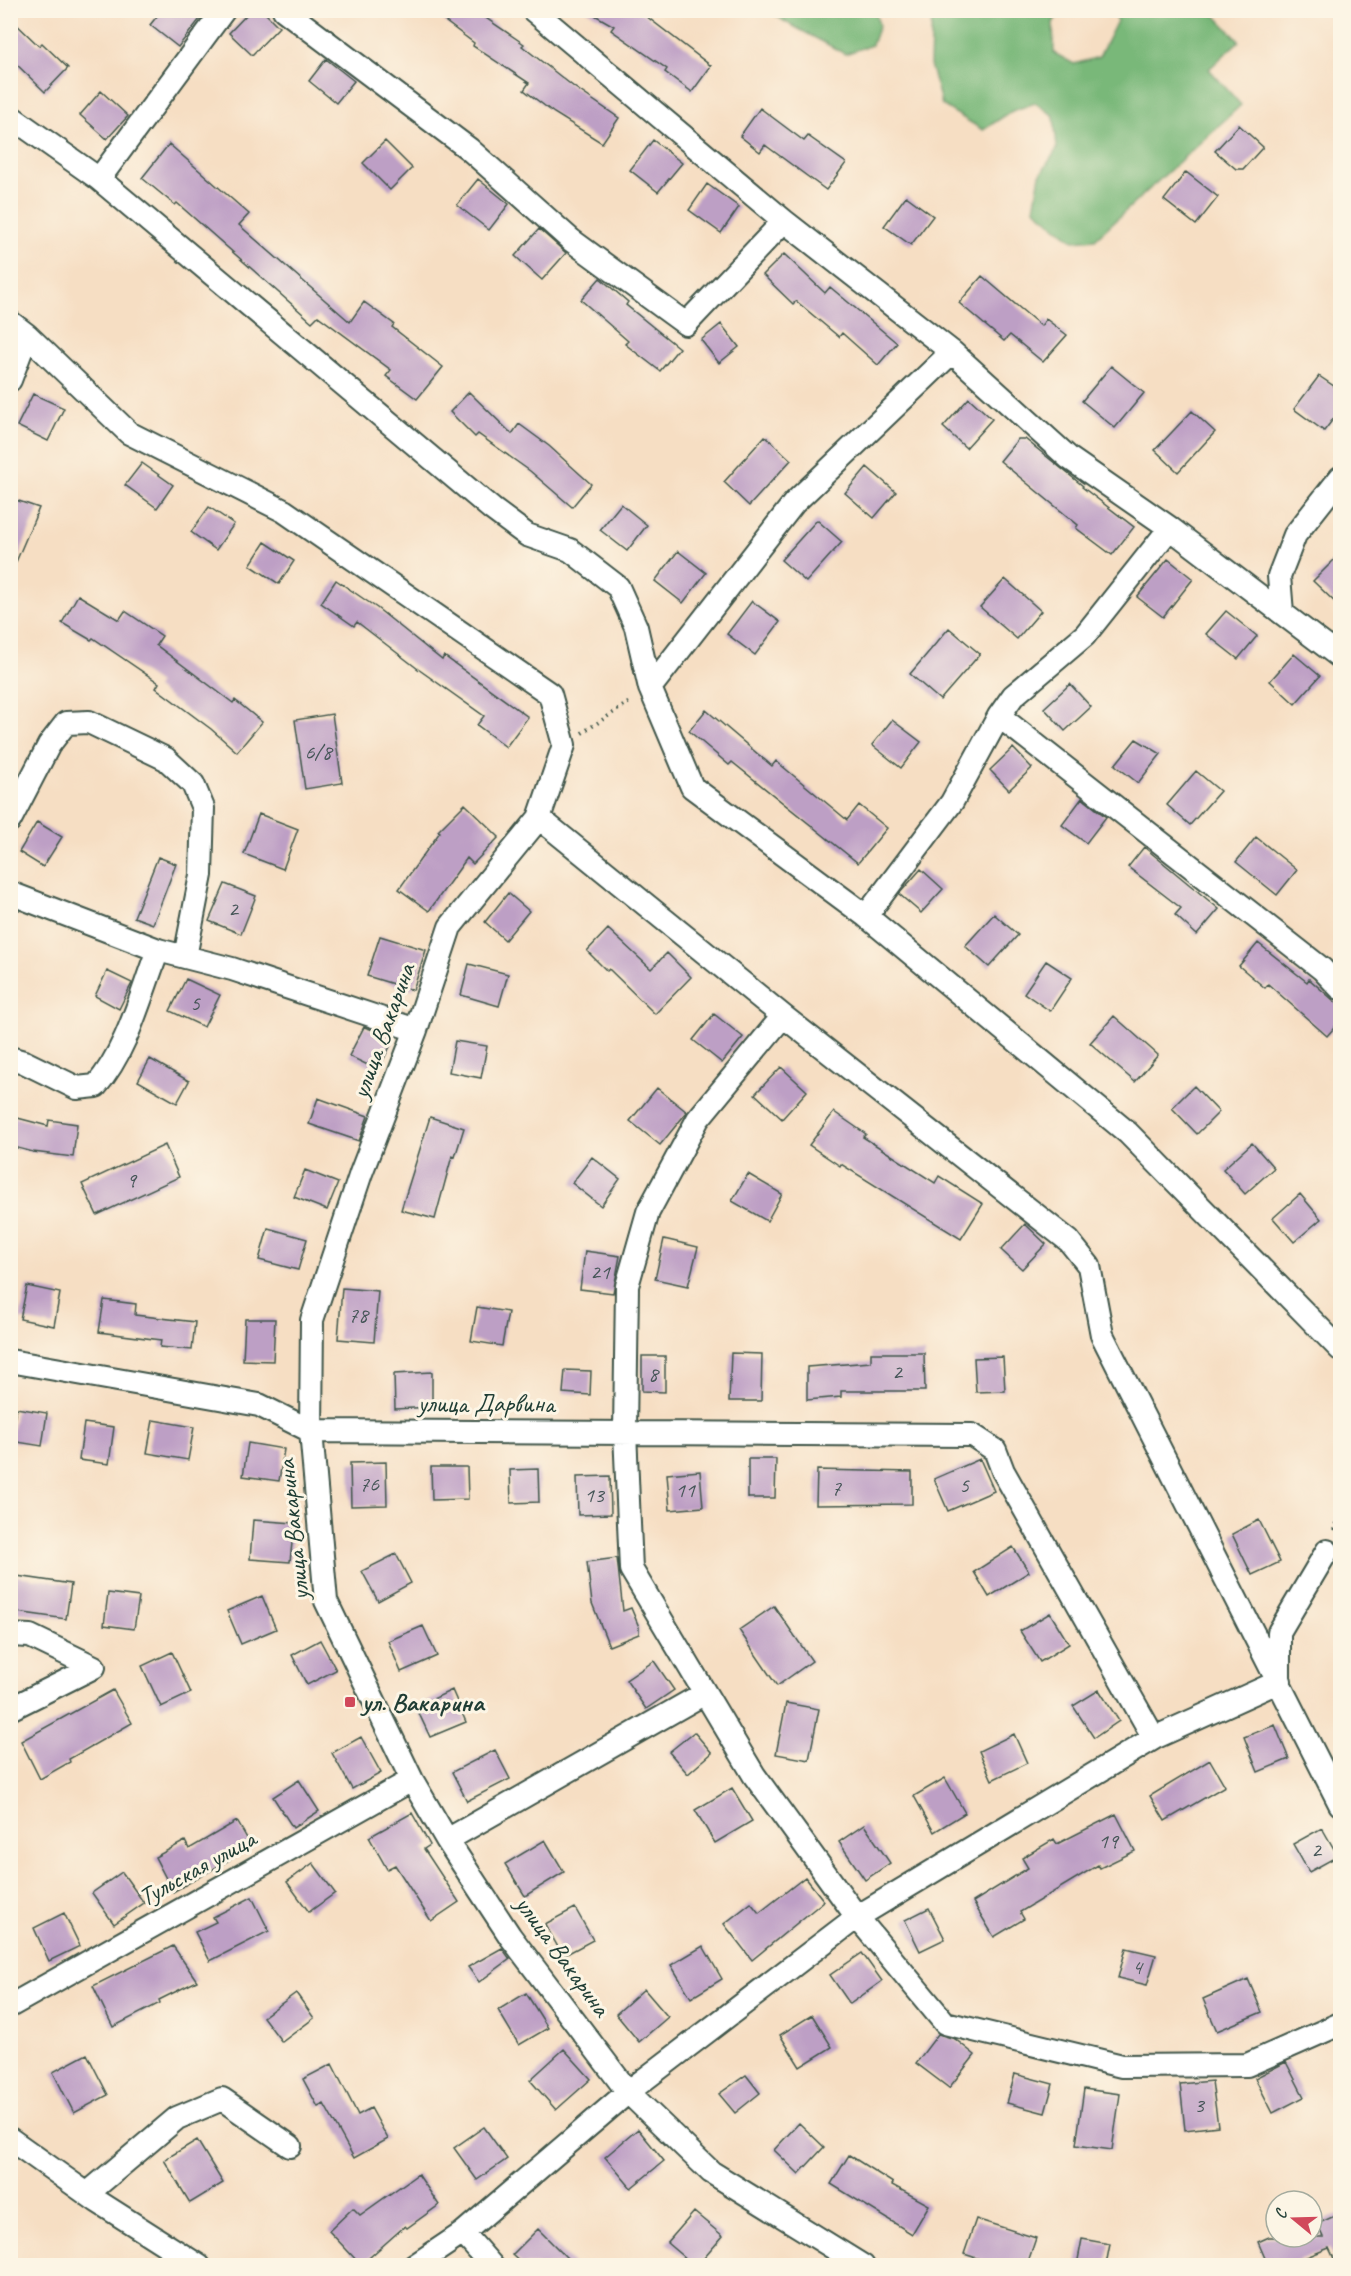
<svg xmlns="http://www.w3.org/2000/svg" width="1351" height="2276" font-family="Caveat,sans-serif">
  <rect width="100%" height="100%" fill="#fcf5e5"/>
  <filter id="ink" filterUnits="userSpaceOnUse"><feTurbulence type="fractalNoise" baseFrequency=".0167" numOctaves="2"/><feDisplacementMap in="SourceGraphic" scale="12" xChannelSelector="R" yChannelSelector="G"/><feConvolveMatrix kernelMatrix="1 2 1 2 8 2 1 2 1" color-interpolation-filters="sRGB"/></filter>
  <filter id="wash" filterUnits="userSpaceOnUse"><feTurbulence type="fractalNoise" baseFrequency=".008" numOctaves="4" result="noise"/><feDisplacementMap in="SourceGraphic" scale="24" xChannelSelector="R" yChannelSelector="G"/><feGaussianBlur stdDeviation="1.35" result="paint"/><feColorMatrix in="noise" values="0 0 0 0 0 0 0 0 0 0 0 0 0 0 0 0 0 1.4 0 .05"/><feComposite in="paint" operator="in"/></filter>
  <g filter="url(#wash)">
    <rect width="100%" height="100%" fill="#f6dec3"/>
    <path fill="#79b879" stroke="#4c7a56" stroke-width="1.5" d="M 770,11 L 875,11 L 879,25 L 872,45 L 845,54 L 784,21 Z
      M 932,11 L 1060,11 L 1053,23 L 1054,53 L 1074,64 L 1099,57 L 1117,21 L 1115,11 L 1211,11 L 1239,41 L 1209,69 L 1241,105 L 1095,239 L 1074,241 L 1034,209 L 1040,175 L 1057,149 L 1054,116 L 1035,103 L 1012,111 L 983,130 L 942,105 L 930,65 Z"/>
    <g id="blocks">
      <path fill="#bd9fc5" d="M 162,10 L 207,10 L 178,47 L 150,25 Z
        M 251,10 L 262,10 L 279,27 L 252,55 L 229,33 Z
        M 430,10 L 474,10 L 524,44 L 522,46 L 574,87 L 619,118 L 602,143 L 554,113 L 524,90 L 529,83 L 473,46 L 474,43 Z
        M 586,10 L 638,10 L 711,66 L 692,92 L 665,72 L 667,69 L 611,30 L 614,26 Z
        M 10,18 L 39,46 L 42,43 L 68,68 L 45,92 L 10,58 Z
        M 326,59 L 354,81 L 336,103 L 309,81 Z
        M 101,91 L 128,116 L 107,139 L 80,115 Z
        M 760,108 L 804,141 L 808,136 L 846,163 L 826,190 L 765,145 L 760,152 L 740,136 Z
        M 1239,125 L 1263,147 L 1243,169 L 1236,169 L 1215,151 Z
        M 653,140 L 682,163 L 658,192 L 630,170 Z
        M 385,141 L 412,168 L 390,190 L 363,163 Z
        M 169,144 L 249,214 L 239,225 L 350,322 L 364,302 L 394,324 L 392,327 L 443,367 L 417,399 L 386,376 L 391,370 L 318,316 L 312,322 L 177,203 L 175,205 L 142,178 Z
        M 1186,172 L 1218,197 L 1196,225 L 1164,200 Z
        M 478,179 L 509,204 L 489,230 L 457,205 Z
        M 707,184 L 739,207 L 721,233 L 689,210 Z
        M 906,196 L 933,216 L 911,245 L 884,226 Z
        M 539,229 L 566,253 L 542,280 L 515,256 Z
        M 784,254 L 825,293 L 830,287 L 897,343 L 878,365 L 842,333 L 839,337 L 796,301 L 793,304 L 763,275 Z
        M 982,276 L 1041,326 L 1046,319 L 1067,335 L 1043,362 L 1010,335 L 1004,341 L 959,303 Z
        M 600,278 L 628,302 L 626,305 L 679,348 L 660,371 L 625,344 L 628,341 L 581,300 Z
        M 721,324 L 739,347 L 719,363 L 701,340 Z
        M 1111,366 L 1144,393 L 1115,428 L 1082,401 Z
        M 1319,376 L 1341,391 L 1341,409 L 1324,431 L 1294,409 Z
        M 469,392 L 512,434 L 519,424 L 549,446 L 591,484 L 572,507 L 530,471 L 478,434 L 475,437 L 450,412 Z
        M 33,394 L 64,408 L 48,441 L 17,426 Z
        M 969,398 L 992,419 L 966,448 L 943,427 Z
        M 1192,411 L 1215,432 L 1178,472 L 1155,450 Z
        M 765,436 L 791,460 L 749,506 L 724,482 Z
        M 1018,439 L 1025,439 L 1083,486 L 1082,487 L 1134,527 L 1112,555 L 1076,528 L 1078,525 L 1000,461 Z
        M 142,463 L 173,485 L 157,508 L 125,485 Z
        M 867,467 L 896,492 L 874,518 L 845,493 Z
        M 10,498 L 39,508 L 10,576 Z
        M 621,504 L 647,525 L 627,551 L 600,530 Z
        M 209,507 L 234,524 L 216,550 L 191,532 Z
        M 817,520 L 842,542 L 806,582 L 781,560 Z
        M 265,542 L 294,561 L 279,584 L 250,565 Z
        M 678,551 L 706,573 L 683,603 L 655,581 Z
        M 1341,553 L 1341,608 L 1313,581 Z
        M 1168,559 L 1193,579 L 1163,617 L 1137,597 Z
        M 1005,579 L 1041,611 L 1017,639 L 980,607 Z
        M 336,580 L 377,608 L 442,660 L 444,656 L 528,717 L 506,747 L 477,725 L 484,716 L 418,669 L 357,622 L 354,626 L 321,603 Z
        M 78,595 L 119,620 L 125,611 L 162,636 L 156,645 L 233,703 L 235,700 L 262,722 L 237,752 L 211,729 L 156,688 L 159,683 L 93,638 L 91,640 L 62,623 Z
        M 752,601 L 780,622 L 755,655 L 727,634 Z
        M 1226,611 L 1257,636 L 1238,659 L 1206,634 Z
        M 949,628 L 980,654 L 940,700 L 910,674 Z
        M 1294,654 L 1320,676 L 1295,704 L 1270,681 Z
        M 1070,684 L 1091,707 L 1065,731 L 1044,708 Z
        M 706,710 L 772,766 L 776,761 L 847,820 L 859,805 L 887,828 L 858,863 L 732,762 L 729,765 L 689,731 Z
        M 332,714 L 342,783 L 305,789 L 295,720 Z
        M 892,720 L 921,742 L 901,768 L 872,745 Z
        M 1136,739 L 1161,754 L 1138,783 L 1115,765 Z
        M 1013,748 L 1032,768 L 1009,790 L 990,770 Z
        M 1196,771 L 1220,791 L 1190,825 L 1167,805 Z
        M 1082,798 L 1106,817 L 1086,843 L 1062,825 Z
        M 465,804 L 499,837 L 473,864 L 467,858 L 429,911 L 399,889 L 440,832 L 438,831 Z
        M 259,814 L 298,829 L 283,869 L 244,854 Z
        M 37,822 L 62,837 L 43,867 L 19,852 Z
        M 1256,837 L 1297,870 L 1277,895 L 1236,862 Z
        M 1144,847 L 1219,909 L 1197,935 L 1175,915 L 1181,908 L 1128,867 Z
        M 158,857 L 176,864 L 153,924 L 134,917 Z
        M 921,869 L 943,889 L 921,913 L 899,894 Z
        M 225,884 L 256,896 L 241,934 L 209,921 Z
        M 508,893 L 529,911 L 505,940 L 485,922 Z
        M 994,914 L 1018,935 L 989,967 L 965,946 Z
        M 608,929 L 651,969 L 667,953 L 691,977 L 655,1014 L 609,969 L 607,971 L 587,951 Z
        M 380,936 L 426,950 L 413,990 L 367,976 Z
        M 1258,943 L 1307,982 L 1309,979 L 1341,1007 L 1341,1020 L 1327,1036 L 1268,984 L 1265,988 L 1239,966 Z
        M 1046,961 L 1072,978 L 1050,1011 L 1024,993 Z
        M 469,964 L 508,974 L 499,1006 L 461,995 Z
        M 107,971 L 132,983 L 119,1009 L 95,996 Z
        M 186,979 L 220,995 L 204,1027 L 170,1011 Z
        M 714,1014 L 743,1037 L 722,1063 L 693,1040 Z
        M 1114,1016 L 1158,1055 L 1135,1082 L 1090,1043 Z
        M 364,1027 L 395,1037 L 378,1070 L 349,1056 Z
        M 455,1041 L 487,1046 L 481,1078 L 449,1072 Z
        M 150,1059 L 189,1081 L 177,1103 L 138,1081 Z
        M 781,1067 L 807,1091 L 782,1119 L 755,1094 Z
        M 1194,1086 L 1219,1112 L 1197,1134 L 1172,1108 Z
        M 657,1088 L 687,1112 L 660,1145 L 630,1121 Z
        M 318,1098 L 368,1116 L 359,1141 L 309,1124 Z
        M 834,1112 L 866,1134 L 863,1137 L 935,1183 L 939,1176 L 983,1204 L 961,1239 L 841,1164 L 840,1166 L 809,1145 Z
        M 10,1116 L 48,1126 L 49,1120 L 77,1124 L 73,1157 L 33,1152 L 10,1146 Z
        M 430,1117 L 464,1128 L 455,1157 L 452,1156 L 435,1219 L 401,1210 Z
        M 1252,1143 L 1274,1168 L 1245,1194 L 1223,1169 Z
        M 165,1145 L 179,1177 L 97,1215 L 82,1184 Z
        M 592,1157 L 620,1179 L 601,1206 L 572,1183 Z
        M 305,1170 L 338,1183 L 327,1210 L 294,1197 Z
        M 748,1174 L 782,1194 L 767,1221 L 732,1201 Z
        M 1300,1194 L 1321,1219 L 1294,1242 L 1273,1218 Z
        M 1025,1224 L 1046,1244 L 1022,1269 L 1001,1250 Z
        M 268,1228 L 307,1239 L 298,1270 L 259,1260 Z
        M 664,1239 L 698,1247 L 688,1286 L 655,1279 Z
        M 585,1251 L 620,1256 L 613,1293 L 580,1289 Z
        M 27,1286 L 60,1293 L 54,1326 L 20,1319 Z
        M 342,1288 L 378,1291 L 374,1342 L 338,1339 Z
        M 104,1300 L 136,1304 L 135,1315 L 195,1322 L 192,1350 L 160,1347 L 161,1340 L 99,1332 Z
        M 477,1307 L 508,1312 L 502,1346 L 471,1341 Z
        M 245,1319 L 275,1319 L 273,1361 L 243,1360 Z
        M 731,1353 L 762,1354 L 761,1401 L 729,1401 Z
        M 871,1353 L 924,1353 L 925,1391 L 841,1391 L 841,1397 L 807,1400 L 807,1367 L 871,1362 Z
        M 642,1356 L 665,1356 L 665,1392 L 642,1391 Z
        M 1003,1357 L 1005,1391 L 976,1392 L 974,1358 Z
        M 565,1370 L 591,1371 L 590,1395 L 563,1393 Z
        M 432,1372 L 432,1407 L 395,1409 L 394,1374 Z
        M 16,1408 L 47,1413 L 42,1446 L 11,1441 Z
        M 153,1420 L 194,1427 L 188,1460 L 147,1453 Z
        M 84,1423 L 114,1427 L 109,1464 L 79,1460 Z
        M 248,1443 L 284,1449 L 279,1481 L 243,1476 Z
        M 748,1459 L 776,1459 L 775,1498 L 748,1498 Z
        M 980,1459 L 994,1491 L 948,1511 L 934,1479 Z
        M 386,1462 L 387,1505 L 351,1506 L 350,1463 Z
        M 431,1467 L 467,1467 L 468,1499 L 432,1500 Z
        M 538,1469 L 539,1502 L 511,1503 L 510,1470 Z
        M 817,1470 L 912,1472 L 912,1504 L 816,1505 Z
        M 700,1471 L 703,1507 L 670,1510 L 667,1474 Z
        M 610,1476 L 611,1514 L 578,1515 L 577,1477 Z
        M 253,1520 L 294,1523 L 290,1562 L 250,1559 Z
        M 1259,1520 L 1280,1562 L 1252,1575 L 1232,1534 Z
        M 1013,1547 L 1029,1572 L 989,1597 L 974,1572 Z
        M 396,1554 L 411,1583 L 378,1601 L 362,1571 Z
        M 617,1558 L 623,1611 L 631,1608 L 639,1627 L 639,1634 L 609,1646 L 592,1603 L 587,1562 Z
        M 10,1575 L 71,1584 L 66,1619 L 10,1611 Z
        M 108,1593 L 139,1597 L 134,1629 L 104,1625 Z
        M 262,1596 L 276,1629 L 241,1644 L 227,1611 Z
        M 774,1606 L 812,1661 L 777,1686 L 739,1630 Z
        M 1050,1613 L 1069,1644 L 1040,1662 L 1020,1631 Z
        M 423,1626 L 437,1656 L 401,1672 L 388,1641 Z
        M 320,1640 L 336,1670 L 307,1685 L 292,1655 Z
        M 172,1652 L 191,1693 L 161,1707 L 142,1666 Z
        M 654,1661 L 674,1690 L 646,1709 L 626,1680 Z
        M 113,1690 L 132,1723 L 69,1759 L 70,1762 L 40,1779 L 21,1741 Z
        M 452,1690 L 466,1722 L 430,1737 L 416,1707 Z
        M 1099,1690 L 1119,1721 L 1094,1738 L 1073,1706 Z
        M 786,1703 L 819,1709 L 809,1760 L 776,1754 Z
        M 1275,1725 L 1289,1759 L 1258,1772 L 1244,1737 Z
        M 694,1732 L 712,1753 L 688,1774 L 669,1752 Z
        M 1014,1734 L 1027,1763 L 992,1780 L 979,1751 Z
        M 361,1737 L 381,1773 L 352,1789 L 332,1753 Z
        M 495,1750 L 510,1779 L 467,1801 L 452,1772 Z
        M 1210,1760 L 1225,1786 L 1165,1821 L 1150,1796 Z
        M 945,1778 L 965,1813 L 934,1832 L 914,1796 Z
        M 299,1780 L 319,1811 L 293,1828 L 273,1797 Z
        M 732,1788 L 752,1821 L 715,1843 L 695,1810 Z
        M 412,1813 L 430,1845 L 424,1849 L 459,1902 L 431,1921 L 395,1865 L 387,1869 L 369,1837 Z
        M 1116,1814 L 1135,1851 L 1100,1868 L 1098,1865 L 1020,1912 L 1024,1919 L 994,1937 L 973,1902 L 1028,1868 L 1022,1858 L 1054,1839 L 1057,1844 Z
        M 237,1821 L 252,1847 L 173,1892 L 155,1857 L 185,1841 L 189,1849 Z
        M 864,1825 L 890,1863 L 865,1880 L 839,1842 Z
        M 1322,1828 L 1338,1856 L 1309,1872 L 1293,1844 Z
        M 545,1840 L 564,1872 L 525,1896 L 505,1864 Z
        M 313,1863 L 335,1893 L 309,1912 L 287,1882 Z
        M 122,1872 L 144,1903 L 114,1924 L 92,1893 Z
        M 805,1877 L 824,1901 L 752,1960 L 724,1924 L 751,1903 L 759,1913 Z
        M 252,1897 L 269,1931 L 210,1961 L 195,1932 L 216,1922 L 213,1917 Z
        M 575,1908 L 593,1940 L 563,1956 L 545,1924 Z
        M 929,1908 L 945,1939 L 920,1951 L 905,1920 Z
        M 64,1913 L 80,1946 L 49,1961 L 34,1928 Z
        M 173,1946 L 197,1981 L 159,2000 L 160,2003 L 113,2027 L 93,1986 Z
        M 703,1946 L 722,1979 L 691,1998 L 671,1965 Z
        M 502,1948 L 510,1959 L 479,1982 L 468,1967 Z
        M 1126,1948 L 1156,1955 L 1147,1985 L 1118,1978 Z
        M 862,1953 L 882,1981 L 850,2004 L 830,1975 Z
        M 1248,1979 L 1262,2012 L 1217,2031 L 1203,1999 Z
        M 644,1989 L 668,2017 L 639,2042 L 616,2014 Z
        M 296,1993 L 314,2018 L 282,2042 L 263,2017 Z
        M 526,1993 L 548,2028 L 519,2045 L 498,2010 Z
        M 812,2015 L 832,2047 L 800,2067 L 780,2035 Z
        M 938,2034 L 955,2039 L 975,2055 L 949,2088 L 916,2063 Z
        M 564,2049 L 591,2079 L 556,2110 L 530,2080 Z
        M 87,2054 L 108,2095 L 74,2113 L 53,2072 Z
        M 1286,2062 L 1304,2097 L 1273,2113 L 1255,2078 Z
        M 332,2064 L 358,2115 L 371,2108 L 388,2139 L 354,2158 L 324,2104 L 318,2107 L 303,2079 Z
        M 1015,2074 L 1053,2084 L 1045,2113 L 1007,2103 Z
        M 746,2075 L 760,2093 L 735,2113 L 719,2094 Z
        M 1212,2081 L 1218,2126 L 1185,2130 L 1180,2084 Z
        M 1084,2089 L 1120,2094 L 1112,2150 L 1076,2145 Z
        M 799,2123 L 824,2147 L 799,2174 L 774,2150 Z
        M 484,2127 L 507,2159 L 477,2180 L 454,2148 Z
        M 638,2129 L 664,2161 L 631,2188 L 605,2157 Z
        M 197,2140 L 223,2183 L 190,2203 L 164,2160 Z
        M 849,2155 L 893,2183 L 892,2185 L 929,2205 L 912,2234 L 831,2184 Z
        M 418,2174 L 439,2205 L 407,2228 L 405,2226 L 361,2265 L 329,2231 L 353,2208 L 360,2215 Z
        M 694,2212 L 723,2236 L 698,2265 L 693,2265 L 667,2243 Z
        M 1341,2213 L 1341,2265 L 1337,2265 L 1329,2248 L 1287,2265 L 1268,2265 L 1258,2242 L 1269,2237 L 1323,2237 L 1317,2224 Z
        M 976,2219 L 1036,2238 L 1027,2265 L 998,2265 L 964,2254 Z
        M 538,2229 L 574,2265 L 523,2265 L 512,2255 Z
        M 1082,2239 L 1110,2244 L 1106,2265 L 1077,2265 Z"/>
    </g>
  </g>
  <g filter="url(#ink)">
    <use href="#blocks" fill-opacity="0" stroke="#3f5549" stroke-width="1.5"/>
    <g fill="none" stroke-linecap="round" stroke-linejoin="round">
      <defs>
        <path id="minor" d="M 284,10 L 469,149 L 571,240 L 686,324 L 784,221
          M 533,10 L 784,221 L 952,352
          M 10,116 L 99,179 L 492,509 L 527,535 L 570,550 L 618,587 L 636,627 L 650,688
          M 99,179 L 224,10
          M 10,322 L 27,335
          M 10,380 L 27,335 L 129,433 L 284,511 L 550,694 L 564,745 L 539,818 L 450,927 L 416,1030 L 361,1173 L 312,1320 L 311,1431 L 326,1601 L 412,1780 L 447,1840 L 510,1936 L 628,2092 L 711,2172 L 863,2266
          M 1282,613 L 1279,576 L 1295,535 L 1340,478
          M 1340,657 L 1170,528 L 1069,458 L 952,352 L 794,503 L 650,688 L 692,787 L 866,916 L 1128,1133 L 1340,1349
          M 999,716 L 1322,969 L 1340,988
          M 539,818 L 783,1016 L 1069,1241 L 1089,1266 L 1102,1335 L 1340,1804
          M 10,820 L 49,745 L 66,723 L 89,722 L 166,759 L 193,784 L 203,808 L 201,875 L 185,957
          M 10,893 L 158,950 L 232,969 L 416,1030
          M 866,916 L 952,802 L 999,716 L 1013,696 L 1085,635 L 1170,528
          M 783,1016 L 698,1119 L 648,1212 L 627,1286 L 625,1432 L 631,1569 L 754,1775 L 857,1917 L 945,2023 L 1122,2066 L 1247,2065 L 1340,2024
          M 10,1058 L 24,1062 L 77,1088 L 96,1086 C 127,1051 141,994 158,950
          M 10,1361 L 259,1405 L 311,1431 L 972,1435 L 995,1450 L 1003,1471 L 1154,1738
          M 10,1635 L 30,1636 L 94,1667 L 10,1709
          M 1279,1677 L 1279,1632 L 1327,1551
          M 447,1840 L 705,1693
          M 10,2006 L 412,1780
          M 10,2139 L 97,2201 L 199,2266
          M 87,2194 L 177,2118 L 222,2099 L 290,2146
          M 463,2233 L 492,2266
          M 414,2266 L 463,2233 L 628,2092 L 857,1917 L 1154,1738 L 1280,1681"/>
      </defs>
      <use href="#minor" stroke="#3f5549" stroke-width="26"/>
      <path stroke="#3f5549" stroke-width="4" stroke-dasharray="1.5 4.5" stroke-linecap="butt" d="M 582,733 L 631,701
        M 1334,1530 L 1340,1508"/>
      <use href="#minor" stroke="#fff" stroke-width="22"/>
    </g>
  </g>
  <rect fill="#d1495b" stroke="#fcf5e5" stroke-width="2" x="344" y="1696" width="12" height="12" rx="3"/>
  <g text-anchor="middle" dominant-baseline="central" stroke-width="6" stroke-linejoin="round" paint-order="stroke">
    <g font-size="22" fill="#465658">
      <text x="318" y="752">6/8</text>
      <text x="233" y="909">2</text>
      <text x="195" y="1003">5</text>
      <text x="131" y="1180">9</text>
      <text x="600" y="1272">21</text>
      <text x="358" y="1315">78</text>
      <text x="897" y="1372">2</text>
      <text x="653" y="1374">8</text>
      <text x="369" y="1484">76</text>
      <text x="964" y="1485">5</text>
      <text x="836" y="1488">7</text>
      <text x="685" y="1490">11</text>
      <text x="594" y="1495">13</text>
      <text x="1108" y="1841">19</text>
      <text x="1316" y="1850">2</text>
      <text x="1137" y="1967">4</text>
      <text x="1199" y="2105">3</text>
    </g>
    <g font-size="26" fill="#1f3d34" stroke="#fcf5e5">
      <text transform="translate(383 1031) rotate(-70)">улица Вакарина</text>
      <text x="486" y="1403">улица Дарвина</text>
      <text transform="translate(293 1530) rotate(-96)">улица Вакарина</text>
      <text transform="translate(197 1868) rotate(-29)">Тульская улица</text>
      <text transform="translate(563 1956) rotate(54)">улица Вакарина</text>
    </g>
    <g font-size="26" font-weight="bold" fill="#1f3d34" stroke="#fcf5e5" text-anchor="start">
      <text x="362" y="1702">ул. Вакарина</text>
    </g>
  </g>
  <rect width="1351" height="2276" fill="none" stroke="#fcf5e5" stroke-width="36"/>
  <g transform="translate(1294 2219) rotate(289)"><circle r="28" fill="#fcf5e5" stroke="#a4ab9e" stroke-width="1.5"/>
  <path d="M0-4.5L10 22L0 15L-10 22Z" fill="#d1495b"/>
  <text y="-9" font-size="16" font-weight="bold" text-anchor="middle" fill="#1f3d34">С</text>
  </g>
</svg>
